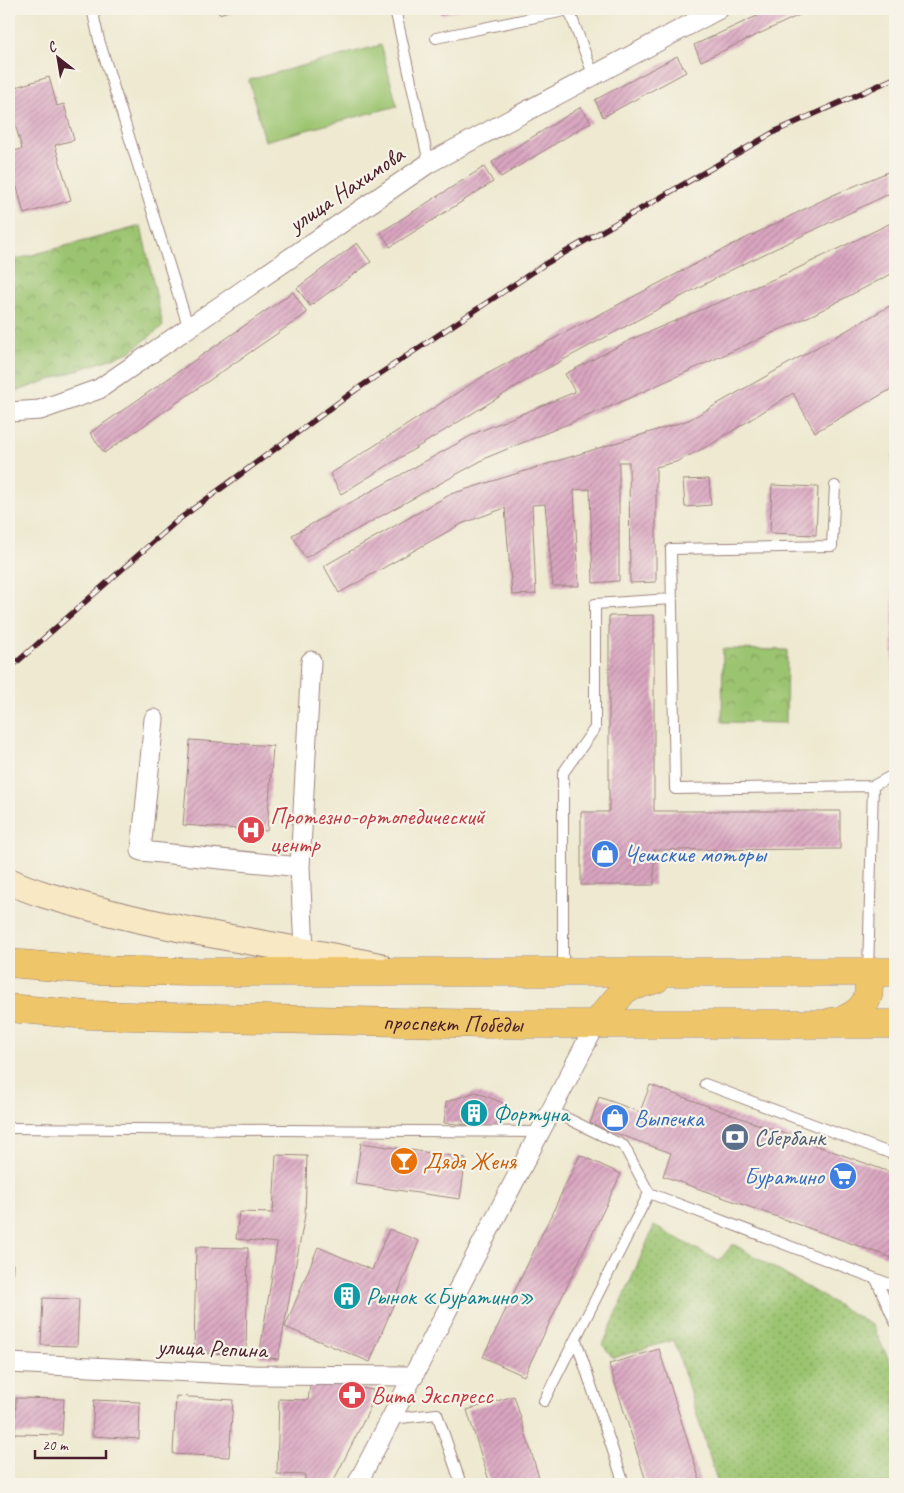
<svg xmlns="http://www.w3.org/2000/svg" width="904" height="1493" font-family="Caveat,sans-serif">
  <defs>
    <pattern id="grass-dots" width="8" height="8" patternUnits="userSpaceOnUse" patternTransform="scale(1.25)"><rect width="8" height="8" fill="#9bc470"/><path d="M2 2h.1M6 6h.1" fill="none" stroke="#809f5c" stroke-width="1.8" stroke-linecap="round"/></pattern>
    <pattern id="park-crowns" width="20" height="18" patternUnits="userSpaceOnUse" patternTransform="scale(1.25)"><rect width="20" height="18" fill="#9bc470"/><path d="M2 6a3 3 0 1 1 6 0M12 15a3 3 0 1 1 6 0" fill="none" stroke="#809f5c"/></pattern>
    <pattern id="building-hatch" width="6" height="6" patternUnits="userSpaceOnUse" patternTransform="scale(1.25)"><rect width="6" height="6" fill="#daa6c1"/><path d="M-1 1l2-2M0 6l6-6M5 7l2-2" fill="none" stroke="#b3879d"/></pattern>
  </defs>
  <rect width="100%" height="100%" fill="#f7f3e8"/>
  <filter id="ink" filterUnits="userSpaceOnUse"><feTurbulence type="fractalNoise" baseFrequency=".02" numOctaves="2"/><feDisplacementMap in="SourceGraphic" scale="10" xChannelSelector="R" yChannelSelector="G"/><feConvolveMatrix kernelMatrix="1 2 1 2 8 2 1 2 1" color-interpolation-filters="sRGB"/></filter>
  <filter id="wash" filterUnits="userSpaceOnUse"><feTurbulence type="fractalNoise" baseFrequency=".0096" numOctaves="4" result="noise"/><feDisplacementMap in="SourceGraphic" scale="20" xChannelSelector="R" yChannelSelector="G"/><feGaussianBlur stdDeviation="1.12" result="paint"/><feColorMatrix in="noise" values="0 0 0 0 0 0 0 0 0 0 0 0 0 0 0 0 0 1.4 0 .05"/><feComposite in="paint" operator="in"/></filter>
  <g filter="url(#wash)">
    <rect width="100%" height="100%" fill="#eee9d0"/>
    <path fill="url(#grass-dots)" stroke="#72724e" d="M 654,1226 L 719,1261 L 733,1244 L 873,1326 L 895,1373 L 895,1484 L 718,1484 L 674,1340 L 613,1358 L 603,1345 Z"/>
    <path fill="url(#park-crowns)" stroke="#72724e" d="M 141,226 L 163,326 L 130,352 L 9,394 L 9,261 Z
      M 723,649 L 787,650 L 786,723 L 722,722 Z"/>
    <path fill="#9bc470" stroke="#72724e" d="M 381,45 L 397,106 L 265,141 L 249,80 Z"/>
    <g id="blocks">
      <path fill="url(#building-hatch)" d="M 218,9 L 235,9 L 219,14 Z
        M 439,9 L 464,9 L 440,15 Z
        M 772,9 L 807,9 L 808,11 L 701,61 L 694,45 Z
        M 677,56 L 686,72 L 603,117 L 595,100 Z
        M 49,77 L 57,106 L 64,104 L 74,140 L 55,145 L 71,200 L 24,214 L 17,187 L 12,189 L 9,176 L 9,152 L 22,149 L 14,120 L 9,121 L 9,89 Z
        M 581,107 L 591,122 L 501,177 L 492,162 Z
        M 484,167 L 493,182 L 390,247 L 381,232 Z
        M 895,169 L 895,191 L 729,271 L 535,375 L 341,494 L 330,474 L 485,375 L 720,251 L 833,195 Z
        M 895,221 L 895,272 L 814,314 L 616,404 L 488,457 L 305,558 L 292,535 L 478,432 L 575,392 L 565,374 L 632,339 L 788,273 Z
        M 357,243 L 371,262 L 310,306 L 297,288 Z
        M 293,292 L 307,313 L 104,453 L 90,433 Z
        M 895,303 L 895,387 L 815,432 L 793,393 L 710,445 L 676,462 L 656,467 L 656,582 L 630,583 L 629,462 L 619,462 L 619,581 L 593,583 L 590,489 L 574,490 L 579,586 L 553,586 L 545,504 L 532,505 L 536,594 L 512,595 L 505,508 L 461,524 L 339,593 L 324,566 L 451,494 L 689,420 Z
        M 892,455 L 895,455 L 895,718 L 893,718 Z
        M 709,479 L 711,505 L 685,507 L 683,480 Z
        M 772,485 L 818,487 L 816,535 L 770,533 Z
        M 654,615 L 654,811 L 840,811 L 840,849 L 654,850 L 654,885 L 581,885 L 581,812 L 609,812 L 609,616 Z
        M 190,740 L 273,746 L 267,831 L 183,825 Z
        M 650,1085 L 895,1174 L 895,1259 L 663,1176 L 671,1153 L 590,1124 L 599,1097 L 640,1112 Z
        M 476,1092 L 505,1104 L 501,1127 L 444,1123 L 446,1102 Z
        M 361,1143 L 466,1158 L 460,1199 L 355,1184 Z
        M 276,1155 L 307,1156 L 305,1215 L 278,1359 L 259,1357 L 277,1243 L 236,1239 L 239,1212 L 273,1213 Z
        M 580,1155 L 621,1174 L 524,1376 L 483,1357 Z
        M 389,1229 L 419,1241 L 370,1362 L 285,1327 L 318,1247 L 372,1270 Z
        M 196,1247 L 248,1248 L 246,1354 L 194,1353 Z
        M 9,1264 L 13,1264 L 10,1326 L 9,1326 Z
        M 43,1298 L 79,1299 L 77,1346 L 41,1345 Z
        M 659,1349 L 701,1484 L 647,1484 L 609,1364 Z
        M 311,1380 L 373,1390 L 369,1410 L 332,1484 L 305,1484 L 305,1475 L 277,1474 L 279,1399 L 308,1400 Z
        M 176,1396 L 233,1400 L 229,1457 L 173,1454 Z
        M 514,1396 L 541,1484 L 490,1484 L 467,1410 Z
        M 16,1398 L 64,1399 L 62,1435 L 15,1434 Z
        M 94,1400 L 140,1402 L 139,1439 L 92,1436 Z
        M 241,1480 L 293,1481 L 293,1484 L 241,1484 Z"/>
    </g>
  </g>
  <g filter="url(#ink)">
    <use href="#blocks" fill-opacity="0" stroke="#9c847e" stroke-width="1"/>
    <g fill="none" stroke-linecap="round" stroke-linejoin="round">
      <defs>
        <path id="lane" d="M 92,9 L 99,40 L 189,329
          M 395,9 L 429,163
          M 436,38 L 569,10 L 593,74
          M 835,486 L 832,546 L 671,549 L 675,789 L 873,786 L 868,972
          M 873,786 L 895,774
          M 563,970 L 563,773 L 595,728 L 595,604 L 671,599
          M 705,1084 L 895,1155
          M 552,1111 L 624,1146 L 649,1193 L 895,1286
          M 9,1128 L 541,1132
          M 876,1279 L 895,1322
          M 576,1340 L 624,1484
          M 544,1401 L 649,1193
          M 391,1419 L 437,1414 L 461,1484"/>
        <path id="street" d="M 9,412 L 40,410 L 99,389 L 429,163 L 719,9
          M 154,719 L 141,851 L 300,867
          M 304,949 L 300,867 L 311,661
          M 9,1363 L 253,1375 L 414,1376
          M 357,1484 L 596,1024"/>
        <path id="secondary" d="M 9,881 C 36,894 66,901 96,909 C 189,934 285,945 379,966"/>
        <g id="primary">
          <path d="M 9,963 L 90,970 L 189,972 L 895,972"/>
          <path id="s1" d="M 9,1008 L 87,1015 L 489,1024 L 895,1024"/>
          <path d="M 831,1022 C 846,1021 863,1012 868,996 C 870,990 868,979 868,973"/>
          <path d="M 596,1024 L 626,988 L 656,979"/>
        </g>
      </defs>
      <use href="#lane" stroke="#9c847e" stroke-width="12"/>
      <use href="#street" stroke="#9c847e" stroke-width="21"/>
      <use href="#secondary" stroke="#9c847e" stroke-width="28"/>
      <use href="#primary" stroke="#9c847e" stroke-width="29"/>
      <use href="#lane" stroke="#fff" stroke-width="10"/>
      <use href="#street" stroke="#fff" stroke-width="19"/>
      <use href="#secondary" stroke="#f8e8c3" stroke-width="26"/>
      <use href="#primary" stroke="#eec569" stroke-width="28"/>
      <defs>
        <path id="rail" d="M 9,669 L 178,520 L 357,389 L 545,264 L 776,131 L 895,78"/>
      </defs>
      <use href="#rail" stroke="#4a1f2b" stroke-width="5.5"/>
      <use href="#rail" stroke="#f7f3e8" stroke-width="4" stroke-dasharray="11" stroke-linecap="butt"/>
    </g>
  </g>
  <defs>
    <symbol id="hospital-disc" viewBox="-11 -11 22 22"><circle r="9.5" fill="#e0444e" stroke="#f7f3e8"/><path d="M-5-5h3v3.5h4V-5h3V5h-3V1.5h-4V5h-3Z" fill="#fff"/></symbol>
    <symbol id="shop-disc" viewBox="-11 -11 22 22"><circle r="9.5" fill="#3f7fe0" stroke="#f7f3e8"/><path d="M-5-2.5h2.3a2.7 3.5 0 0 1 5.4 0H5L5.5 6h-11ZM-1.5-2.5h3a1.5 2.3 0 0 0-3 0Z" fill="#fff"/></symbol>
    <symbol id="building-disc" viewBox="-11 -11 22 22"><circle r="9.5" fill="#0f9aa8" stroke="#f7f3e8"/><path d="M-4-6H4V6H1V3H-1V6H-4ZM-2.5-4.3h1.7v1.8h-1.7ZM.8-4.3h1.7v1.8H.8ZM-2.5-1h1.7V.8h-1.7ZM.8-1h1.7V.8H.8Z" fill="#fff"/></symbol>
    <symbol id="bank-disc" viewBox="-11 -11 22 22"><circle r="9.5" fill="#5c6f8a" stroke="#f7f3e8"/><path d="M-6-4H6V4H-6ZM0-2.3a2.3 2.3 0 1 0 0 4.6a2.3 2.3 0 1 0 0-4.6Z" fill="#fff"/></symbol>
    <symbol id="bar-disc" viewBox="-11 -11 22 22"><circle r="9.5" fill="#e8710a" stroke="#f7f3e8"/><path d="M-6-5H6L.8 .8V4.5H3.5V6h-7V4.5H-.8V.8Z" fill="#fff"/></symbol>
    <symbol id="supermarket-disc" viewBox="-11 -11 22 22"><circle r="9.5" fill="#3f7fe0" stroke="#f7f3e8"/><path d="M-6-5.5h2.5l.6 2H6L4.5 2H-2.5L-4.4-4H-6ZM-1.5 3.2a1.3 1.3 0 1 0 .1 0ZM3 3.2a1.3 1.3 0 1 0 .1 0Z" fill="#fff"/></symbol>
    <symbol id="pharmacy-disc" viewBox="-11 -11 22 22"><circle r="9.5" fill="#e0444e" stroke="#f7f3e8"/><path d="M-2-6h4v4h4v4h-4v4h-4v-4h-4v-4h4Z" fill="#fff"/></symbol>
  </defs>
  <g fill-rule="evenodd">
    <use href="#hospital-disc" x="235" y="814" width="32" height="32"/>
    <use href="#shop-disc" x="589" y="838" width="32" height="32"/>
    <use href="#building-disc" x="458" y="1097" width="32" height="32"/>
    <use href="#shop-disc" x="599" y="1102" width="32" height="32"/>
    <use href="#bank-disc" x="719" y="1121" width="32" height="32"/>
    <use href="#bar-disc" x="388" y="1145" width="32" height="32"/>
    <use href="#supermarket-disc" x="827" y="1160" width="32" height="32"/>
    <use href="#building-disc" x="331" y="1280" width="32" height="32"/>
    <use href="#pharmacy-disc" x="336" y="1379" width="32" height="32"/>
  </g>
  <g text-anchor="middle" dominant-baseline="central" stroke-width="4.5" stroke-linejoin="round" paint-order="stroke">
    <g font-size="24" fill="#4a1f2b" stroke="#f7f3e8">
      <text transform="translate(346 189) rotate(-34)">улица Нахимова</text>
      <text stroke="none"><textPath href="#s1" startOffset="444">проспект Победы</textPath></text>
      <text transform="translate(212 1348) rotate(2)">улица Репина</text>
    </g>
    <g font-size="24" fill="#be3a42" stroke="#f7f3e8" text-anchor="start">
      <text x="270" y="816">Протезно-ортопедический<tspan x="270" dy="28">центр</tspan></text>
      <text x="371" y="1395">Вита Экспресс</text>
    </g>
    <g font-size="24" fill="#366cbe" stroke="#f7f3e8" text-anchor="start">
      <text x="624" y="854">Чешские моторы</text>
      <text x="634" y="1118">Выпечка</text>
      <text x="824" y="1176" text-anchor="end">Буратино</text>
    </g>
    <g font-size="24" fill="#0d838f" stroke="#f7f3e8" text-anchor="start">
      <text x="493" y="1113">Фортуна</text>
      <text x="366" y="1296">Рынок «Буратино»</text>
    </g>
    <g font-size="24" fill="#4e5e75" stroke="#f7f3e8" text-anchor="start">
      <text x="754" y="1137">Сбербанк</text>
    </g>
    <g font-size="24" fill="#c56008" stroke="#f7f3e8" text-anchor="start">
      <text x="423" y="1161">Дядя Женя</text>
    </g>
  </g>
  <rect width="904" height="1493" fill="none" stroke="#f7f3e8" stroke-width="30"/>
  <g transform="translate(58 58) rotate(329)" stroke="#f7f3e8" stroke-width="4" paint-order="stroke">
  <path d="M0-4L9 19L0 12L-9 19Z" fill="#4a1f2b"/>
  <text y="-8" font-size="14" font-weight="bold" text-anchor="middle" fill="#4a1f2b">С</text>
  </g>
  <path d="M35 1450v8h71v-8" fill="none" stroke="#4a1f2b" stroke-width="2.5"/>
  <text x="42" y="1450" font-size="15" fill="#4a1f2b" stroke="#f7f3e8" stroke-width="4" paint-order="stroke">20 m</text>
</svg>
